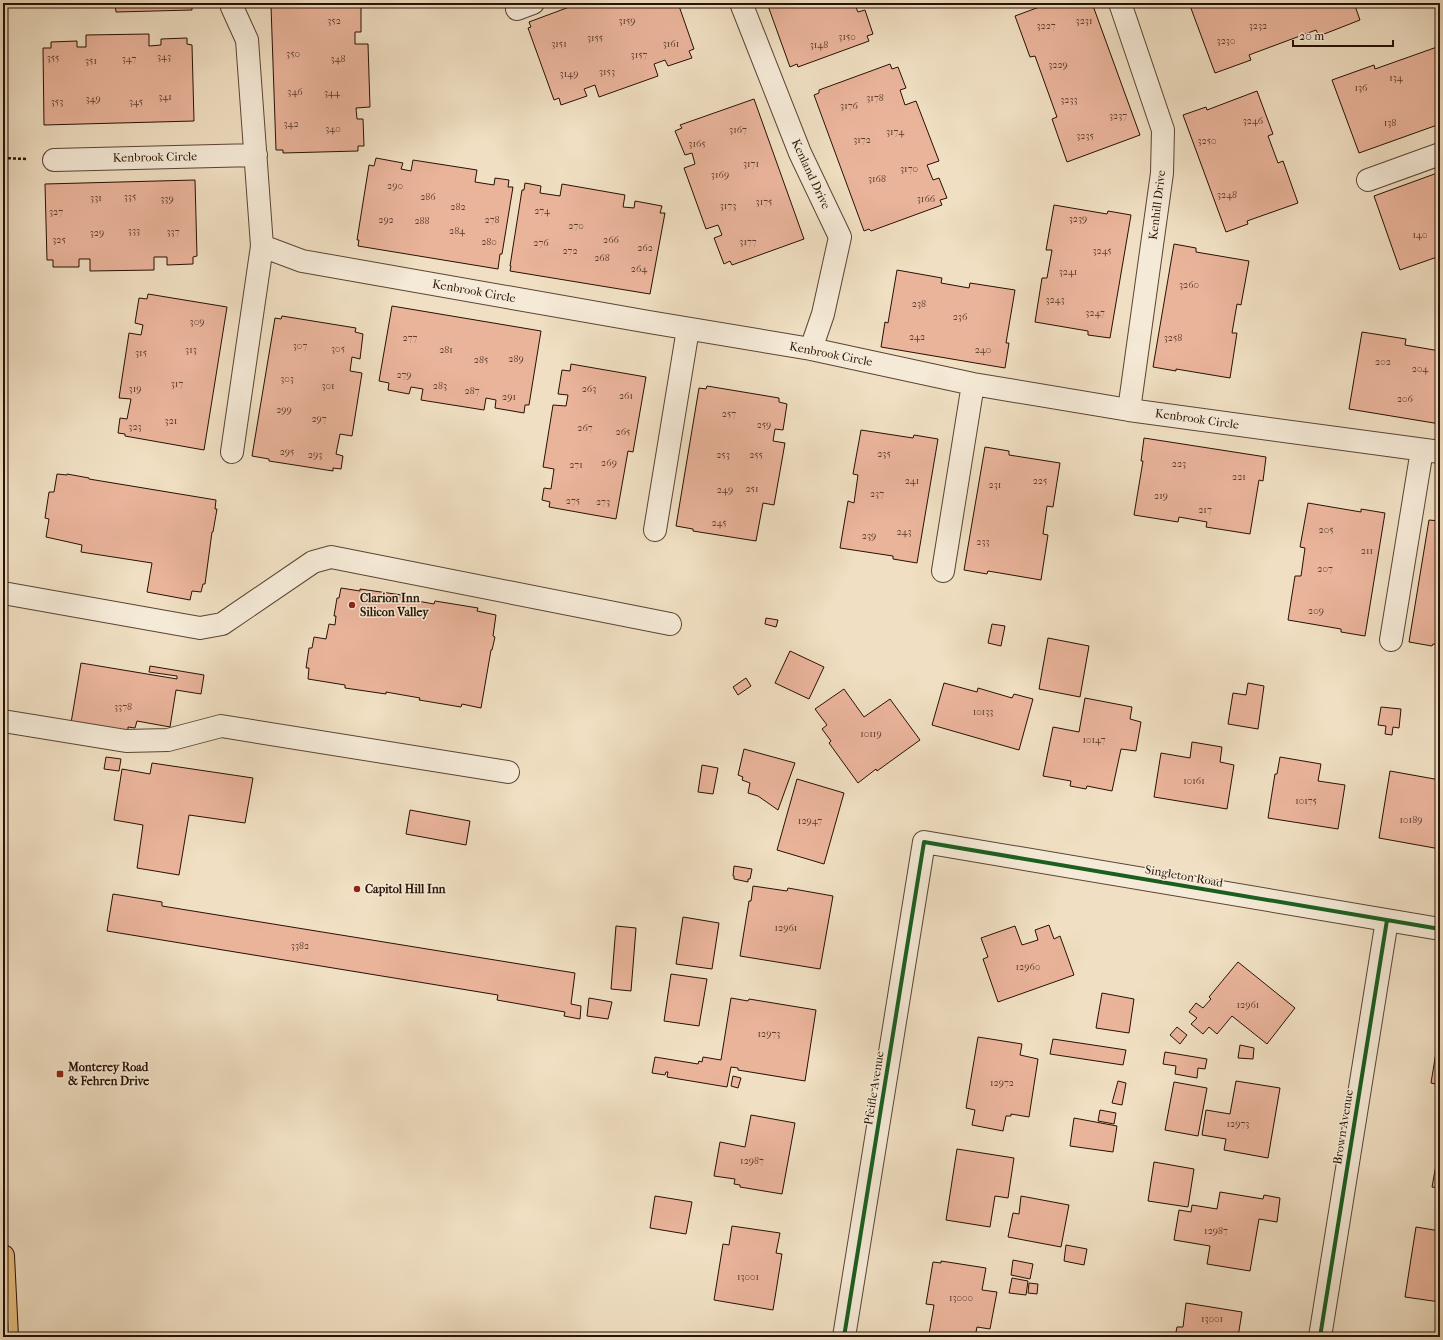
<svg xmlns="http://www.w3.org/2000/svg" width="1443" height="1340" font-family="'IM FELL French Canon',serif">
  <rect width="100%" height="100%" fill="#f0dfc2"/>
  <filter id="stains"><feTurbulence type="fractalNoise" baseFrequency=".005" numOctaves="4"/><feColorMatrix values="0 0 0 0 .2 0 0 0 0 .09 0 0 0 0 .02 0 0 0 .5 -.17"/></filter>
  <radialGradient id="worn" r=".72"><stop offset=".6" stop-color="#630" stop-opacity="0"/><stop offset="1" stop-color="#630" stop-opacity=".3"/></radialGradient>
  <path fill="#eab49b" stroke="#281103" d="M 107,3 L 192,3 L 192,10 L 116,12 L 115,4 Z
    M 279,3 L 354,3 L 354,7 L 361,6 L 361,32 L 355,32 L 355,44 L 368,44 L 370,107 L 356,108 L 357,119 L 363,119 L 364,146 L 358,146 L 358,151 L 283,153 L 283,150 L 276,150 L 271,6 L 279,6 Z
    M 580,3 L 678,3 L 694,49 L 689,51 L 692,58 L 668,66 L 665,60 L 654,64 L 658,76 L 599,97 L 595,85 L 584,89 L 587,96 L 561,105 L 559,98 L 554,100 L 528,28 L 531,27 L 529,22 Z
    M 767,3 L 854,3 L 858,12 L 865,10 L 873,34 L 867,36 L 869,41 L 798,67 L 797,64 L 790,67 Z
    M 1050,3 L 1092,3 L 1140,135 L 1067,162 L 1052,119 L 1057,117 L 1035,56 L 1030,57 L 1015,16 Z
    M 1189,3 L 1354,3 L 1360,20 L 1319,36 L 1316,30 L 1249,55 L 1251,60 L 1215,73 Z
    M 149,34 L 149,46 L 161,45 L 161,39 L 187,38 L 187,44 L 192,45 L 194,121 L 44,125 L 43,48 L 51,48 L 51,42 L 77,41 L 77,47 L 86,47 L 86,35 Z
    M 1440,40 L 1440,124 L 1359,153 L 1332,80 L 1374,65 L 1375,69 L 1437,47 L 1436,42 Z
    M 890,64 L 892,69 L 898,67 L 906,88 L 900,90 L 905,105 L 916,101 L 939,161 L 927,165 L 933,180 L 939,178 L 947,198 L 940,200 L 942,205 L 871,231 L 869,229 L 864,231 L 814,95 L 819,93 L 819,90 Z
    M 1257,91 L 1273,134 L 1268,136 L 1278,163 L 1283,161 L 1298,203 L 1247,221 L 1248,224 L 1226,232 L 1183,115 L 1206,107 L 1207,110 Z
    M 754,99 L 804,239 L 732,265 L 730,261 L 724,264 L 714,238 L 722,235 L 718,225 L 706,229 L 684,168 L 695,164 L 692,153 L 685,155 L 675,131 L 682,128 L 680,125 Z
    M 376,158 L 403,163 L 401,169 L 411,171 L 413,160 L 477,170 L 475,182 L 494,185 L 495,178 L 509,180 L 508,187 L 513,187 L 502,254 L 500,254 L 498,269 L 358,246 L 359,240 L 357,240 L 369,165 L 374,166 Z
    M 1440,172 L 1440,256 L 1400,270 L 1374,196 Z
    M 195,180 L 197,256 L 193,257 L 193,264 L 167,265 L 167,257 L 154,257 L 154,270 L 90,271 L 90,259 L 79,259 L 79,267 L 53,267 L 53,260 L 47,260 L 45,184 Z
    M 525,183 L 541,186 L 540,193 L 560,196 L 562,184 L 625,195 L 623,207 L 634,208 L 635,201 L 662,206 L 660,213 L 665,213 L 650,294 L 510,271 L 511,266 L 510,266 L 522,190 L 524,190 Z
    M 1054,205 L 1107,214 L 1108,211 L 1131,215 L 1110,338 L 1088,335 L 1088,331 L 1035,322 L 1042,278 L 1047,278 L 1052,250 L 1046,250 Z
    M 1174,244 L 1196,248 L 1196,252 L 1249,261 L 1241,305 L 1237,304 L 1232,333 L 1237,333 L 1230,378 L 1176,369 L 1176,371 L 1153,367 Z
    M 897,270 L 942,278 L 941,283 L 969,288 L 970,283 L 1015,290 L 1006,343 L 1009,343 L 1005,368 L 881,347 L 885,322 L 888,323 Z
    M 148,294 L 227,307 L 204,450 L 125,436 L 125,434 L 118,433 L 120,418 L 127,419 L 131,399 L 119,398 L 129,333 L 141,335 L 143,325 L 135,323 L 139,298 L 147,299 Z
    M 392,306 L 541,331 L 529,405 L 525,405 L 524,413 L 495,408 L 496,400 L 486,398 L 484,410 L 421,400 L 423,389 L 411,387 L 409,394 L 388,390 L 389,383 L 379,381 Z
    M 282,316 L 356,328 L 355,332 L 363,334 L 360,359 L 352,357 L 350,371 L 362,373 L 352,436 L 340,434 L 336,454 L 343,456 L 341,469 L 333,468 L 333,471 L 269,461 L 269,459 L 252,456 L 275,318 L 281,319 Z
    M 1362,332 L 1406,339 L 1405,345 L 1440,351 L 1440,424 L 1349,409 Z
    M 571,364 L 646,377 L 633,452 L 628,451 L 616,519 L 549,507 L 550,502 L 542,500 L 544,488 L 551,489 L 554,469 L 543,467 L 553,405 L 566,406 L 568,395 L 558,394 L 562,370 L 570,371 Z
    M 707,386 L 779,398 L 779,402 L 787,404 L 783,430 L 775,429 L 773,441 L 785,443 L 774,505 L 763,503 L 756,541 L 693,531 L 693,529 L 676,526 L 699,388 L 706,389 Z
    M 861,430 L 913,438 L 914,435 L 938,439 L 917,563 L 893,559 L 893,556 L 840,548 L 848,501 L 854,503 L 858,475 L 853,474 Z
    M 1144,438 L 1266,457 L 1263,481 L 1259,480 L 1250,534 L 1206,527 L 1207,522 L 1179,517 L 1178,522 L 1134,515 L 1143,461 L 1141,461 Z
    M 985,447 L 1009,451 L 1009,455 L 1060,463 L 1053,507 L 1047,506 L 1043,534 L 1048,535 L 1041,580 L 988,571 L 987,574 L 964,570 Z
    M 57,474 L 67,475 L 67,474 L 89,478 L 89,479 L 216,500 L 215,509 L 217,509 L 213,532 L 212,532 L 205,584 L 203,584 L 201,592 L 192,591 L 190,600 L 147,592 L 152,563 L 81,552 L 82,545 L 46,537 L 49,519 L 45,518 L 49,492 L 54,492 Z
    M 1308,503 L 1361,512 L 1361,509 L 1385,513 L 1365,636 L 1341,632 L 1341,629 L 1288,620 L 1295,576 L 1301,576 L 1305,548 L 1300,547 Z
    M 1429,520 L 1440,521 L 1440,645 L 1433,644 L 1432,646 L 1409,642 Z
    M 341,588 L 360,591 L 360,589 L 402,595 L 401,598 L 434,604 L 435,601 L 478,608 L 477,611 L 496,615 L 493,636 L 495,637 L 492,650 L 491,650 L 481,708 L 462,704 L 461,707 L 419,700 L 420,698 L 386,692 L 386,694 L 345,688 L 345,685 L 308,679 L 309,668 L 306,668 L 309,648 L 312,648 L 314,637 L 326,639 L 329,624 L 335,625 L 336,616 L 334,616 L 337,598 L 339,598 Z
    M 766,618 L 778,620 L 776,627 L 765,624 Z
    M 992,624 L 1005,626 L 1001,646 L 988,643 Z
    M 1048,638 L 1089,646 L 1080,697 L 1039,689 Z
    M 790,651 L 824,667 L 809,699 L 775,683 Z
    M 81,663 L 177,679 L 177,676 L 149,672 L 150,666 L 204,675 L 201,694 L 176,690 L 170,727 L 137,721 L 135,728 L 128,727 L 128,732 L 71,723 Z
    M 746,678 L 751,686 L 738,695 L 733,687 Z
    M 944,683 L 977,692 L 978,688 L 1012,698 L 1014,694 L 1033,699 L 1019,750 L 932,725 Z
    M 1248,683 L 1264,686 L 1258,729 L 1228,724 L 1233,693 L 1246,695 Z
    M 844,689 L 864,717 L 890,699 L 920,740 L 877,771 L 876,769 L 858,783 L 829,743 L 831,741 L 822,729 L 827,725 L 815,709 Z
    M 1440,695 L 1440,723 L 1436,723 Z
    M 1085,698 L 1132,707 L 1130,719 L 1141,722 L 1136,751 L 1121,749 L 1112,791 L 1087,786 L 1086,789 L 1070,786 L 1071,781 L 1043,776 L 1053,727 L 1079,732 Z
    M 1381,707 L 1401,709 L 1399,728 L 1393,727 L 1392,735 L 1385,734 L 1386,726 L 1378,725 Z
    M 1192,742 L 1222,747 L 1220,762 L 1234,765 L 1227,809 L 1154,797 L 1161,753 L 1190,758 Z
    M 744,749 L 795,763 L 778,810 L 758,796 L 748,793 L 750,783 L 742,780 L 743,777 L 738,775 Z
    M 106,757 L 121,759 L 119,771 L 104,769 Z
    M 1280,757 L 1321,764 L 1318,781 L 1345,785 L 1338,829 L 1268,818 L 1275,774 L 1277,774 Z
    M 152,763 L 253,778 L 245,823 L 189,815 L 179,875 L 137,868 L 143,825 L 114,820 L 122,769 L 150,774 Z
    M 702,765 L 718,768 L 713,794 L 698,792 Z
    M 1390,771 L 1440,780 L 1437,802 L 1440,803 L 1440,849 L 1379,838 Z
    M 797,779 L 844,793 L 824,864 L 777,850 Z
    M 410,810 L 470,821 L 466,845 L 406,834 Z
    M 734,866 L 752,869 L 750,879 L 748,879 L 748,882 L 734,879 L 734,876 L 733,876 Z
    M 753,886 L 787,891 L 788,888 L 833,896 L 820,969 L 740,956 L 749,901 L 751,901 Z
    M 113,894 L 162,902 L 162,906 L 575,973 L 571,1004 L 581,1006 L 580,1019 L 564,1016 L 565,1012 L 497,1000 L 498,995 L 107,931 Z
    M 683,917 L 719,923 L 712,969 L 676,964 Z
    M 1049,925 L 1054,939 L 1060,936 L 1074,975 L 998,1002 L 983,959 L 988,957 L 981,938 L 1015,926 L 1022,945 L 1038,940 L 1035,930 Z
    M 616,926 L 636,928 L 631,991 L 611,989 Z
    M 1238,962 L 1295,1008 L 1267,1044 L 1232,1016 L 1217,1034 L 1209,1027 L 1203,1034 L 1191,1024 L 1197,1018 L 1189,1012 L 1196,1003 L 1203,1008 L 1211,999 L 1209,997 Z
    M 671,974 L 707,979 L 699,1026 L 664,1021 Z
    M 1102,993 L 1134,999 L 1129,1033 L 1096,1028 Z
    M 589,998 L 612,1002 L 608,1019 L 587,1016 Z
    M 731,998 L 748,1001 L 749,999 L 816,1010 L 805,1081 L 738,1070 L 738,1068 L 731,1067 L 727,1087 L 667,1077 L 668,1072 L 666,1072 L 665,1075 L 652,1073 L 655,1057 L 698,1064 L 699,1061 L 702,1062 L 703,1057 L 721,1060 Z
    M 1177,1027 L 1187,1035 L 1180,1044 L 1170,1035 Z
    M 978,1037 L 1022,1044 L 1020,1055 L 1038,1059 L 1029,1117 L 1011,1114 L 1011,1116 L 1006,1116 L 1003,1131 L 972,1125 L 975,1110 L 966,1108 Z
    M 1053,1039 L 1126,1050 L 1123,1065 L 1050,1054 Z
    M 1240,1045 L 1254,1048 L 1253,1059 L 1238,1058 Z
    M 1437,1046 L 1440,1046 L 1440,1085 L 1431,1083 Z
    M 1165,1052 L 1207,1059 L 1205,1069 L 1198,1068 L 1197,1078 L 1175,1074 L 1176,1066 L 1163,1064 Z
    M 733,1076 L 741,1078 L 738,1088 L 731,1086 Z
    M 1118,1081 L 1126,1083 L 1122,1105 L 1112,1103 Z
    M 1236,1081 L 1280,1088 L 1268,1158 L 1224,1150 L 1226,1139 L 1202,1135 L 1206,1110 L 1230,1114 Z
    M 1174,1082 L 1207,1088 L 1198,1136 L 1165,1130 Z
    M 1100,1110 L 1116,1113 L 1114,1124 L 1098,1121 Z
    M 751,1115 L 795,1123 L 782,1194 L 740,1187 L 740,1185 L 734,1184 L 735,1179 L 714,1176 L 720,1142 L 745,1147 Z
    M 1074,1118 L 1117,1126 L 1113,1152 L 1070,1146 Z
    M 1440,1143 L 1440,1188 L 1432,1187 Z
    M 957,1149 L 1014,1158 L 1008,1198 L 995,1196 L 990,1227 L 946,1220 Z
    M 1154,1162 L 1194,1169 L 1188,1207 L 1148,1201 Z
    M 1220,1192 L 1263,1199 L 1264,1195 L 1280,1198 L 1277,1222 L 1259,1219 L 1250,1271 L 1207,1264 L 1210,1246 L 1174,1240 L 1179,1210 L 1191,1212 L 1192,1205 L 1217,1209 Z
    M 655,1196 L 692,1202 L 686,1234 L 650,1228 Z
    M 1021,1196 L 1069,1205 L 1061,1247 L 1008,1237 L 1013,1213 L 1019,1214 Z
    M 732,1226 L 780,1233 L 776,1253 L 782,1254 L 773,1310 L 714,1300 L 723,1244 L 729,1245 Z
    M 1416,1227 L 1440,1231 L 1440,1302 L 1405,1297 Z
    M 1066,1245 L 1087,1249 L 1084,1265 L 1064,1261 Z
    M 1013,1260 L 1033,1264 L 1030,1279 L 1011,1275 Z
    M 941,1261 L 986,1268 L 982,1290 L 997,1292 L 990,1329 L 977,1327 L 975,1337 L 947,1337 L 929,1334 L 934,1305 L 926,1304 L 933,1262 L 941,1263 Z
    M 1012,1278 L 1028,1281 L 1026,1295 L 1009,1293 Z
    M 1029,1283 L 1038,1284 L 1037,1294 L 1028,1293 Z
    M 1186,1303 L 1242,1312 L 1238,1337 L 1175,1337 L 1177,1327 L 1183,1327 Z"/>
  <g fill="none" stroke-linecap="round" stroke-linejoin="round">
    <defs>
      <path id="minor" d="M 231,3 L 232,7 L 247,40 L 262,246 L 302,261 L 649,322 L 811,349 L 973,384 L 1129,410 L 1440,452
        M 741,3 L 800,153 L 840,237 L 823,314 L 811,349
        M 1120,3 L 1163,130 L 1162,173 L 1129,410
        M 517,9 L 533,3
        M 54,160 L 256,155
        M 1368,180 L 1440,154
        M 232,452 L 262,246
        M 655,530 L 688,329
        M 943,571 L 973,384
        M 3,593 L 200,628 L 222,624 L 313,562 L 331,557 L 670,624
        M 1391,640 L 1422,450
        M 3,721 L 126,741 L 168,740 L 221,726 L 508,772
        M 844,1337 L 924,842 L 1440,929
        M 1320,1337 L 1387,920"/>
      <path id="major" d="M 3,1256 L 7,1337"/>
    </defs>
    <use href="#minor" stroke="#5a4433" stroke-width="24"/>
    <use href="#major" stroke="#281103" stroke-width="24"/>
    <path stroke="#281103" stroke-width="2.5" stroke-dasharray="3 2" stroke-linecap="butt" d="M 3,158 L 26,159"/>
    <use href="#minor" stroke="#f5ead7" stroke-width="22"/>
    <use href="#major" stroke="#e8c081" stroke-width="22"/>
    <defs>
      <path id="cycleway" d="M 3,1256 L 7,1337
        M 844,1337 L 924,842 L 1440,929
        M 1320,1337 L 1387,920"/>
    </defs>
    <use href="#cycleway" stroke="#f5ead7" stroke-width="6"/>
    <use href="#cycleway" stroke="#1b5e20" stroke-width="4"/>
  </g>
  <g fill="#8f2418" stroke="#f5ead7" stroke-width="1.5">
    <circle cx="352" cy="605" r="4"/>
    <circle cx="357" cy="889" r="4"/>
    <rect x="56" y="1070" width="8" height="8" rx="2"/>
  </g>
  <g text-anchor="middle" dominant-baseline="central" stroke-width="3" stroke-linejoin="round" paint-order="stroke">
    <g font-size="10" fill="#583a29">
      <text x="334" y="21">352</text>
      <text x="627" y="21">3159</text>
      <text x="1084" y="21">3231</text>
      <text x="1046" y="26">3227</text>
      <text x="1258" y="26">3232</text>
      <text x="847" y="37">3150</text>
      <text x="595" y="38">3155</text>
      <text x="1226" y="41">3230</text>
      <text x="559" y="44">3151</text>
      <text x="671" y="44">3161</text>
      <text x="819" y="45">3148</text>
      <text x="293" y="54">350</text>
      <text x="639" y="55">3157</text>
      <text x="164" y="57">343</text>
      <text x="53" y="58">355</text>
      <text x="129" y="59">347</text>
      <text x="338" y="59">348</text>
      <text x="91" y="61">351</text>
      <text x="1058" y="65">3229</text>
      <text x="607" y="72">3153</text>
      <text x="569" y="74">3149</text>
      <text x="1396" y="78">134</text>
      <text x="1361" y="88">136</text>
      <text x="295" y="92">346</text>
      <text x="332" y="93">344</text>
      <text x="165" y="97">341</text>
      <text x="875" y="98">3178</text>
      <text x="93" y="99">349</text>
      <text x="1069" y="100">3233</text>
      <text x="57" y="102">353</text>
      <text x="136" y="102">345</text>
      <text x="849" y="106">3176</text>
      <text x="1118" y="116">3237</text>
      <text x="1253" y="121">3246</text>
      <text x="1390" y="123">138</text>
      <text x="291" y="124">342</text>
      <text x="333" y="129">340</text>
      <text x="738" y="130">3167</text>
      <text x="895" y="132">3174</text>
      <text x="1085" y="136">3235</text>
      <text x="862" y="140">3172</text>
      <text x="1207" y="141">3250</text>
      <text x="697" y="144">3165</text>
      <text x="751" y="164">3171</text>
      <text x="909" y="169">3170</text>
      <text x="720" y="175">3169</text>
      <text x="877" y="179">3168</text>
      <text x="395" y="186">290</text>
      <text x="1227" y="195">3248</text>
      <text x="130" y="197">335</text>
      <text x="428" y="197">286</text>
      <text x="96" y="198">331</text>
      <text x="167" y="199">339</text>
      <text x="926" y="199">3166</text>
      <text x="764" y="202">3175</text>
      <text x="728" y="206">3173</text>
      <text x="458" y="207">282</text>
      <text x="542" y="211">274</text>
      <text x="56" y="212">327</text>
      <text x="1078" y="219">3239</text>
      <text x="386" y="220">292</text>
      <text x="492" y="220">278</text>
      <text x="422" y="221">288</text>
      <text x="576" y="226">270</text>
      <text x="134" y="231">333</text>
      <text x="457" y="231">284</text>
      <text x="173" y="232">337</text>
      <text x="97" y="233">329</text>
      <text x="1420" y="235">140</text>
      <text x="59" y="240">325</text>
      <text x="611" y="240">266</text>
      <text x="489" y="242">280</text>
      <text x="748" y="242">3177</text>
      <text x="541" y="243">276</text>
      <text x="645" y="248">262</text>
      <text x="570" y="251">272</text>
      <text x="1102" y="251">3245</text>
      <text x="602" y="258">268</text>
      <text x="639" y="269">264</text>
      <text x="1068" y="272">3241</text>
      <text x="1189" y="285">3260</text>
      <text x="1055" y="300">3243</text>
      <text x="919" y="304">238</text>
      <text x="1095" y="313">3247</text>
      <text x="960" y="317">236</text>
      <text x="197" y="322">309</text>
      <text x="917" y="337">242</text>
      <text x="410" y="338">277</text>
      <text x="1173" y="338">3258</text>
      <text x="300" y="346">307</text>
      <text x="338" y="349">305</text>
      <text x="191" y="350">313</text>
      <text x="446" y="350">281</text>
      <text x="983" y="350">240</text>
      <text x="141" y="353">315</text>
      <text x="516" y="359">289</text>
      <text x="481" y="360">285</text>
      <text x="1383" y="362">202</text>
      <text x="1420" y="369">204</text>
      <text x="404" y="375">279</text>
      <text x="287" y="379">303</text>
      <text x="177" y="384">317</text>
      <text x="328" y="386">301</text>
      <text x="440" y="386">283</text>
      <text x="135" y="389">319</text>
      <text x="589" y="389">263</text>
      <text x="472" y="391">287</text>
      <text x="626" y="396">261</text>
      <text x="509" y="397">291</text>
      <text x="1405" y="399">206</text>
      <text x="284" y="410">299</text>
      <text x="729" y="414">257</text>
      <text x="319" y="419">297</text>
      <text x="171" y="421">321</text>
      <text x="764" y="425">259</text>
      <text x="135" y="427">323</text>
      <text x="585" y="428">267</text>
      <text x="623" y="432">265</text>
      <text x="287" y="452">295</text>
      <text x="884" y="454">235</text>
      <text x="315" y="455">293</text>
      <text x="723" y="455">253</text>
      <text x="756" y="455">255</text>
      <text x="609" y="463">269</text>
      <text x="1179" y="464">223</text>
      <text x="576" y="465">271</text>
      <text x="1239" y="477">221</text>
      <text x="912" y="481">241</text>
      <text x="1040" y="481">225</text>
      <text x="995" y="485">231</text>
      <text x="752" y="489">251</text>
      <text x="725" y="490">249</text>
      <text x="877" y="494">237</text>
      <text x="1161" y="496">219</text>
      <text x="573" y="501">275</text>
      <text x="603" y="502">273</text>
      <text x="1205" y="510">217</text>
      <text x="719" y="523">245</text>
      <text x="1326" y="530">205</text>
      <text x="904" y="532">243</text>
      <text x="869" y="536">239</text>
      <text x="983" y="542">233</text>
      <text x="1367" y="551">211</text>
      <text x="1325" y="569">207</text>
      <text x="1316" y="611">209</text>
      <text x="123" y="707">3378</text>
      <text x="983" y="712">10133</text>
      <text x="871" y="734">10119</text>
      <text x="1094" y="740">10147</text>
      <text x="1194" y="781">10161</text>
      <text x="1306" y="801">10175</text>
      <text x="1411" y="820">10189</text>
      <text x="810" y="821">12947</text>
      <text x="786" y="928">12961</text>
      <text x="300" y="946">3382</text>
      <text x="1028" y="967">12960</text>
      <text x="1248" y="1005">12961</text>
      <text x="769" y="1034">12973</text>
      <text x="1002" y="1083">12972</text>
      <text x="1238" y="1124">12973</text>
      <text x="752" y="1161">12987</text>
      <text x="1216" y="1231">12987</text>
      <text x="748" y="1277">13001</text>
      <text x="961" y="1298">13000</text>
      <text x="1212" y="1319">13001</text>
    </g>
    <g font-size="12" fill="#281103" stroke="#f5ead7">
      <text transform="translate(155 157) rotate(-1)">Kenbrook Circle</text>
      <text transform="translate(811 174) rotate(65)">Kenland Drive</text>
      <text transform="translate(1157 205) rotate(-83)">Kenhill Drive</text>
      <text transform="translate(474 291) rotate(10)">Kenbrook Circle</text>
      <text transform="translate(831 354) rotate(11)">Kenbrook Circle</text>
      <text transform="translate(1197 419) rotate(8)">Kenbrook Circle</text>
      <text transform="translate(1184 876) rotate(10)">Singleton Road</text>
      <text transform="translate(874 1088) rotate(-81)">Pfeifle Avenue</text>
      <text transform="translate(1343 1127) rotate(-81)">Brown Avenue</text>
    </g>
    <g font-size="12" font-weight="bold" fill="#281103" stroke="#f5ead7" text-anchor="start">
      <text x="360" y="598">Clarion Inn<tspan x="360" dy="14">Silicon Valley</tspan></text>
      <text x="365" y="889">Capitol Hill Inn</text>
      <text x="68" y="1067">Monterey Road<tspan x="68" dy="14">&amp; Fehren Drive</tspan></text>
    </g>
  </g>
  <rect width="1443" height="1340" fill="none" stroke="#f0dfc2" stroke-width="16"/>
  <rect x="4" y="4" width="1435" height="1332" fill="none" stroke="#281103" stroke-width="2"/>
  <rect x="8" y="8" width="1427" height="1324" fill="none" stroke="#281103"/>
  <path d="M1293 40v6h100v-6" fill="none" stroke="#281103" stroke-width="2"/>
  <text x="1299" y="40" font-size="12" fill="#281103" stroke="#f5ead7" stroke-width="3" paint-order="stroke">20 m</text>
  <rect width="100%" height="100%" filter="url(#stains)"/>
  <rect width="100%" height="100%" fill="url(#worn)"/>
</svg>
